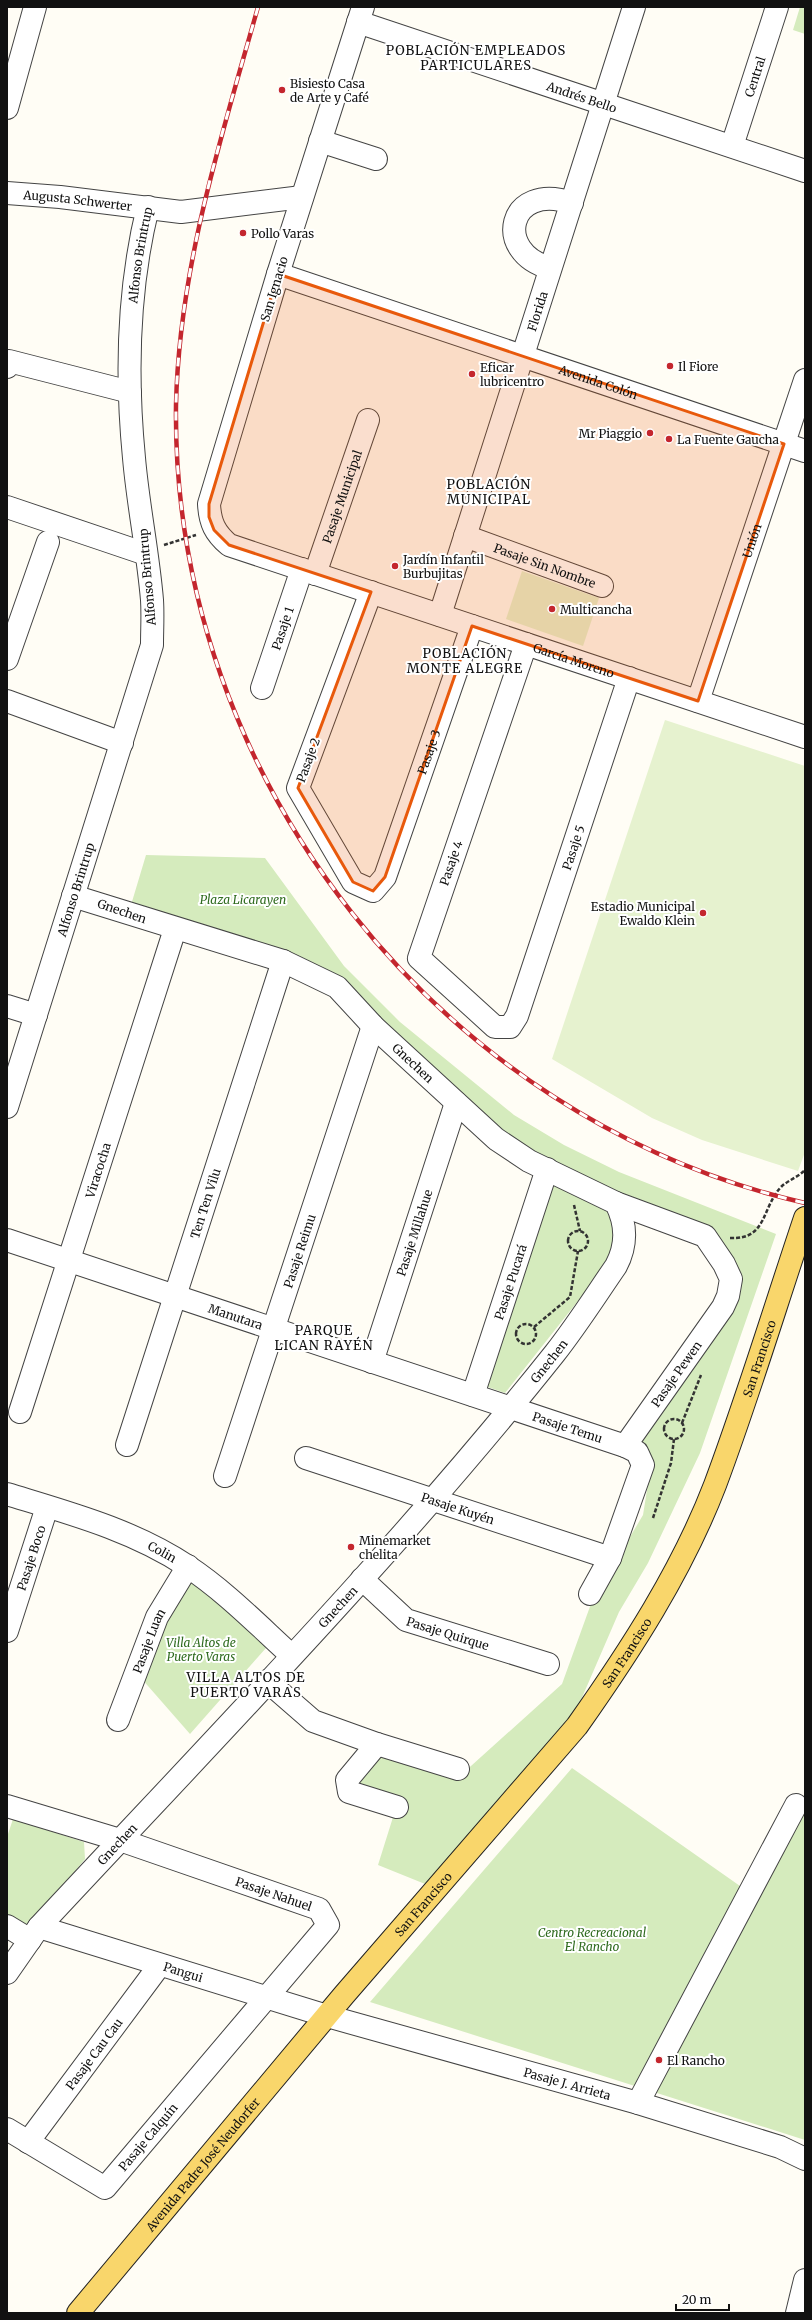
<svg xmlns="http://www.w3.org/2000/svg" width="812" height="2320" font-family="Merriweather,serif">
  <rect width="100%" height="100%" fill="#fffdf5"/>
  <path fill="#d5ebbd" d="M 800,7 L 805,7 L 805,34 L 793,30 Z
    M 146,855 L 265,858 L 344,966 L 400,1022 L 514,1115 L 564,1145 L 619,1172 L 776,1234 L 700,1453 L 648,1563 L 619,1612 L 574,1716 L 430,1886 L 378,1865 L 394,1814 L 360,1789 L 357,1780 L 375,1756 L 387,1752 L 461,1775 L 562,1684 L 592,1601 L 643,1515 L 651,1465 L 640,1443 L 736,1296 L 716,1239 L 612,1195 L 502,1135 L 325,977 L 131,905 Z
    M 545,1185 L 557,1185 L 609,1211 C 618,1232 617,1242 608,1263 L 505,1393 L 482,1385 Z
    M 187,1579 L 198,1584 L 261,1637 L 266,1648 L 190,1734 L 141,1678 Z
    M 572,1768 L 750,1893 L 805,1807 L 805,2140 L 370,2002 Z
    M 13,1819 L 84,1842 L 85,1859 L 27,1930 L 7,1919 L 7,1837 Z"/>
  <path fill="#e6f2cf" d="M 522,571 L 599,598 L 583,646 L 506,619 Z
    M 665,720 L 805,766 L 805,1152 L 798,1171 L 702,1140 L 652,1118 L 552,1059 Z"/>
  <g fill="none" stroke-linecap="round" stroke-linejoin="round">
    <defs>
      <g id="minor">
        <path id="s1" d="M 363,7 L 278,274 L 209,504 C 210,523 215,533 229,545 L 805,737"/>
        <path id="s2" d="M 358,22 L 805,171"/>
        <path d="M 7,108 L 35,7"/>
        <path d="M 320,141 L 376,159"/>
        <path id="s3" d="M 732,146 L 777,7"/>
        <path id="s4" d="M 7,193 L 60,197 L 181,212 L 302,197"/>
        <path d="M 550,268 C 493,253 507,181 572,203"/>
        <path id="s5" d="M 278,274 L 805,451"/>
        <path d="M 7,367 L 9,361 L 130,392"/>
        <path d="M 7,507 L 146,554"/>
        <path id="s6" d="M 465,536 L 602,586"/>
        <path id="s7" d="M 315,574 L 368,420"/>
        <path id="s8" d="M 371,592 L 298,788 L 353,882 L 373,891 L 385,877 L 472,626"/>
        <path id="s9" d="M 440,615 L 634,7"/>
        <path id="s10" d="M 526,644 L 419,958 L 495,1027 L 510,1027 L 517,1016 L 629,678"/>
        <path d="M 7,659 L 48,542"/>
        <path id="s11" d="M 262,688 L 302,569"/>
        <path d="M 7,701 L 122,743"/>
        <path id="s12" d="M 698,701 L 805,380"/>
        <path d="M 7,1006 L 36,1015"/>
        <path id="s13" d="M 7,1107 L 152,645 C 152,630 153,615 152,600 C 148,552 138,505 134,458 C 126,376 128,288 148,207"/>
        <path id="s14" d="M 7,1240 L 625,1446"/>
        <path id="s15" d="M 372,1362 L 456,1103"/>
        <path id="s16" d="M 473,1395 L 547,1169"/>
        <path id="s17" d="M 20,1412 L 175,929"/>
        <path id="s18" d="M 127,1445 L 283,961"/>
        <path id="s19" d="M 306,1458 L 610,1558"/>
        <path id="s20" d="M 225,1476 L 373,1026"/>
        <path id="s21" d="M 7,1494 C 69,1513 133,1530 187,1566 C 225,1591 258,1625 291,1655"/>
        <path id="s22" d="M 362,1579 L 406,1620 L 548,1664"/>
        <path id="s23" d="M 590,1594 L 610,1558 L 643,1465 L 637,1452 L 625,1446 L 723,1307 L 728,1296 L 731,1279 L 724,1264 L 705,1236 L 616,1203"/>
        <path id="s24" d="M 7,1631 L 47,1507"/>
        <path d="M 267,1681 L 313,1721 L 377,1744 L 458,1769"/>
        <path id="s25" d="M 118,1720 L 157,1617 L 188,1566"/>
        <path d="M 377,1744 L 347,1780 L 349,1792 L 397,1807"/>
        <path id="s26" d="M 7,1806 L 120,1840 L 319,1909 L 328,1925 L 105,2188 L 7,2129"/>
        <path d="M 7,1926 L 30,1940"/>
        <path id="s27" d="M 39,1927 L 327,2016 L 638,2103 L 780,2147 L 805,2159"/>
        <path id="s28" d="M 7,1973 L 39,1927 C 214,1739 395,1554 555,1353 C 577,1325 596,1295 616,1266 C 627,1245 627,1225 616,1203 L 529,1161 L 496,1139 L 373,1026 L 337,987 L 283,961 L 73,896"/>
        <path d="M 638,2103 L 796,1805"/>
        <path id="s29" d="M 28,2142 L 159,1966"/>
        <path d="M 797,2313 L 805,2280"/>
      </g>
      <g id="major">
        <path id="s30" d="M 78,2313 L 344,1995 L 577,1726 C 630,1651 682,1571 715,1485 C 748,1397 775,1307 805,1218"/>
      </g>
    </defs>
    <use href="#minor" stroke="#444" stroke-width="24"/>
    <use href="#major" stroke="#222" stroke-width="24"/>
    <path stroke="#333" stroke-width="2.5" stroke-dasharray="4 2" stroke-linecap="butt" d="M 164,545 L 196,535
      M 574,1205 L 580,1231
      M568 1241a10 10 0 1 1 20 0a10 10 0 1 1-20 0Z
      M 730,1238 C 768,1240 761,1207 782,1186 C 789,1180 798,1177 805,1170
      M516 1334a10 10 0 1 1 20 0a10 10 0 1 1-20 0Z
      M 534,1327 L 570,1297 L 578,1251
      M664 1429a10 10 0 1 1 20 0a10 10 0 1 1-20 0Z
      M 682,1423 L 701,1375
      M 653,1518 L 671,1463 L 674,1439"/>
    <use href="#minor" stroke="#fff" stroke-width="22"/>
    <use href="#major" stroke="#f9d66b" stroke-width="22"/>
    <defs>
      <path id="rail" d="M 258,7 C 221,138 179,268 176,405 C 171,779 441,1120 805,1203"/>
    </defs>
    <use href="#rail" stroke="#c4262e" stroke-width="4.5"/>
    <use href="#rail" stroke="#fff" stroke-width="3" stroke-dasharray="9" stroke-linecap="butt"/>
  </g>
  <path fill="#e8590c" fill-opacity="0.2" stroke="#e8590c" stroke-width="3" stroke-linejoin="round" d="M 278,274 L 784,444 L 698,701 L 472,626 L 385,877 L 373,891 L 353,882 L 298,788 L 371,592 L 229,545 L 214,530 L 209,517 L 209,504 Z"/>
  <g fill="#c4262e" stroke="#fff" stroke-width="1.5">
    <circle cx="282" cy="90" r="4"/>
    <circle cx="243" cy="233" r="4"/>
    <circle cx="670" cy="366" r="4"/>
    <circle cx="472" cy="374" r="4"/>
    <circle cx="650" cy="433" r="4"/>
    <circle cx="669" cy="439" r="4"/>
    <circle cx="395" cy="566" r="4"/>
    <circle cx="552" cy="609" r="4"/>
    <circle cx="703" cy="913" r="4"/>
    <circle cx="351" cy="1547" r="4"/>
    <circle cx="659" cy="2060" r="4"/>
  </g>
  <g text-anchor="middle" dominant-baseline="central" stroke-width="4" stroke-linejoin="round" paint-order="stroke">
    <g font-size="12" fill="#111" stroke="#fff">
      <text stroke="none"><textPath href="#s3" startOffset="73">Central</textPath></text>
      <text stroke="none"><textPath href="#s2" startOffset="236">Andrés Bello</textPath></text>
      <text stroke="none"><textPath href="#s4" startOffset="71">Augusta Schwerter</textPath></text>
      <text stroke="none"><textPath href="#s13" startOffset="876">Alfonso Brintrup</textPath></text>
      <text transform="translate(274 289) rotate(-73)">San Ignacio</text>
      <text stroke="none"><textPath href="#s9" startOffset="319">Florida</textPath></text>
      <text stroke="none"><textPath href="#s5" startOffset="338">Avenida Colón</textPath></text>
      <text stroke="none"><textPath href="#s7" startOffset="82">Pasaje Municipal</textPath></text>
      <text stroke="none"><textPath href="#s12" startOffset="169">Unión</textPath></text>
      <text stroke="none"><textPath href="#s6" startOffset="85">Pasaje Sin Nombre</textPath></text>
      <text transform="translate(147 577) rotate(-95)">Alfonso Brintrup</text>
      <text stroke="none"><textPath href="#s11" startOffset="63">Pasaje 1</textPath></text>
      <text stroke="none"><textPath href="#s1" startOffset="931">García Moreno</textPath></text>
      <text stroke="none"><textPath href="#s8" startOffset="491">Pasaje 3</textPath></text>
      <text transform="translate(308 760) rotate(-70)">Pasaje 2</text>
      <text stroke="none"><textPath href="#s10" startOffset="640">Pasaje 5</textPath></text>
      <text transform="translate(451 863) rotate(-71)">Pasaje 4</text>
      <text stroke="none"><textPath href="#s13" startOffset="228">Alfonso Brintrup</textPath></text>
      <text transform="translate(122 911) rotate(19)">Gnechen</text>
      <text transform="translate(413 1063) rotate(43)">Gnechen</text>
      <text stroke="none"><textPath href="#s17" startOffset="254">Viracocha</textPath></text>
      <text stroke="none"><textPath href="#s18" startOffset="254">Ten Ten Vilu</textPath></text>
      <text stroke="none"><textPath href="#s15" startOffset="136">Pasaje Millahue</textPath></text>
      <text stroke="none"><textPath href="#s20" startOffset="237">Pasaje Reimu</textPath></text>
      <text stroke="none"><textPath href="#s16" startOffset="119">Pasaje Pucará</textPath></text>
      <text stroke="none"><textPath href="#s14" startOffset="241">Manutara</textPath></text>
      <text stroke="none"><textPath href="#s30" startOffset="1183">San Francisco</textPath></text>
      <text stroke="none"><textPath href="#s28" startOffset="818">Gnechen</textPath></text>
      <text stroke="none"><textPath href="#s23" startOffset="256">Pasaje Pewen</textPath></text>
      <text stroke="none"><textPath href="#s14" startOffset="591">Pasaje Temu</textPath></text>
      <text stroke="none"><textPath href="#s19" startOffset="160">Pasaje Kuyén</textPath></text>
      <text stroke="none"><textPath href="#s21" startOffset="166">Colin</textPath></text>
      <text stroke="none"><textPath href="#s24" startOffset="77">Pasaje Boco</textPath></text>
      <text stroke="none"><textPath href="#s28" startOffset="494">Gnechen</textPath></text>
      <text stroke="none"><textPath href="#s22" startOffset="104">Pasaje Quirque</textPath></text>
      <text stroke="none"><textPath href="#s25" startOffset="85">Pasaje Luan</textPath></text>
      <text stroke="none"><textPath href="#s30" startOffset="859">San Francisco</textPath></text>
      <text stroke="none"><textPath href="#s28" startOffset="170">Gnechen</textPath></text>
      <text stroke="none"><textPath href="#s26" startOffset="281">Pasaje Nahuel</textPath></text>
      <text stroke="none"><textPath href="#s30" startOffset="535">San Francisco</textPath></text>
      <text stroke="none"><textPath href="#s27" startOffset="151">Pangui</textPath></text>
      <text stroke="none"><textPath href="#s29" startOffset="110">Pasaje Cau Cau</textPath></text>
      <text stroke="none"><textPath href="#s27" startOffset="551">Pasaje J. Arrieta</textPath></text>
      <text transform="translate(148 2137) rotate(-50)">Pasaje Calquín</text>
      <text stroke="none"><textPath href="#s30" startOffset="194">Avenida Padre José Neudorfer</textPath></text>
    </g>
    <g font-size="12" fill="#111" stroke="#fff" text-anchor="start">
      <text x="290" y="83">Bisiesto Casa<tspan x="290" dy="14">de Arte y Café</tspan></text>
      <text x="251" y="233">Pollo Varas</text>
      <text x="678" y="366">Il Fiore</text>
      <text x="480" y="367">Eficar<tspan x="480" dy="14">lubricentro</tspan></text>
      <text x="642" y="433" text-anchor="end">Mr Piaggio</text>
      <text x="677" y="439">La Fuente Gaucha</text>
      <text x="403" y="559">Jardín Infantil<tspan x="403" dy="14">Burbujitas</tspan></text>
      <text x="560" y="609">Multicancha</text>
      <text x="695" y="906" text-anchor="end">Estadio Municipal<tspan x="695" dy="14">Ewaldo Klein</tspan></text>
      <text x="359" y="1540">Minemarket<tspan x="359" dy="14">chelita</tspan></text>
      <text x="667" y="2060">El Rancho</text>
    </g>
    <g font-size="12" font-style="italic" fill="#2f6b1f" stroke="#fff">
      <text x="243" y="899">Plaza Licarayen</text>
      <text x="201" y="1642">Villa Altos de<tspan x="201" dy="14">Puerto Varas</tspan></text>
      <text x="592" y="1932">Centro Recreacional<tspan x="592" dy="14">El Rancho</tspan></text>
    </g>
    <g font-size="13" letter-spacing="1" fill="#111" stroke="#fff">
      <text x="476" y="50">POBLACIÓN EMPLEADOS<tspan x="476" dy="15">PARTICULARES</tspan></text>
      <text x="489" y="484">POBLACIÓN<tspan x="489" dy="15">MUNICIPAL</tspan></text>
      <text x="465" y="653">POBLACIÓN<tspan x="465" dy="15">MONTE ALEGRE</tspan></text>
      <text x="324" y="1330">PARQUE<tspan x="324" dy="15">LICAN RAYÉN</tspan></text>
      <text x="246" y="1677">VILLA ALTOS DE<tspan x="246" dy="15">PUERTO VARAS</tspan></text>
    </g>
  </g>
  <rect width="812" height="2320" fill="none" stroke="#111111" stroke-width="16"/>
  <path d="M676 2304v6h53v-6" fill="none" stroke="#111111" stroke-width="2"/>
  <text x="682" y="2304" font-size="12" fill="#111111" stroke="#ffffff" stroke-width="3" paint-order="stroke">20 m</text>
</svg>
